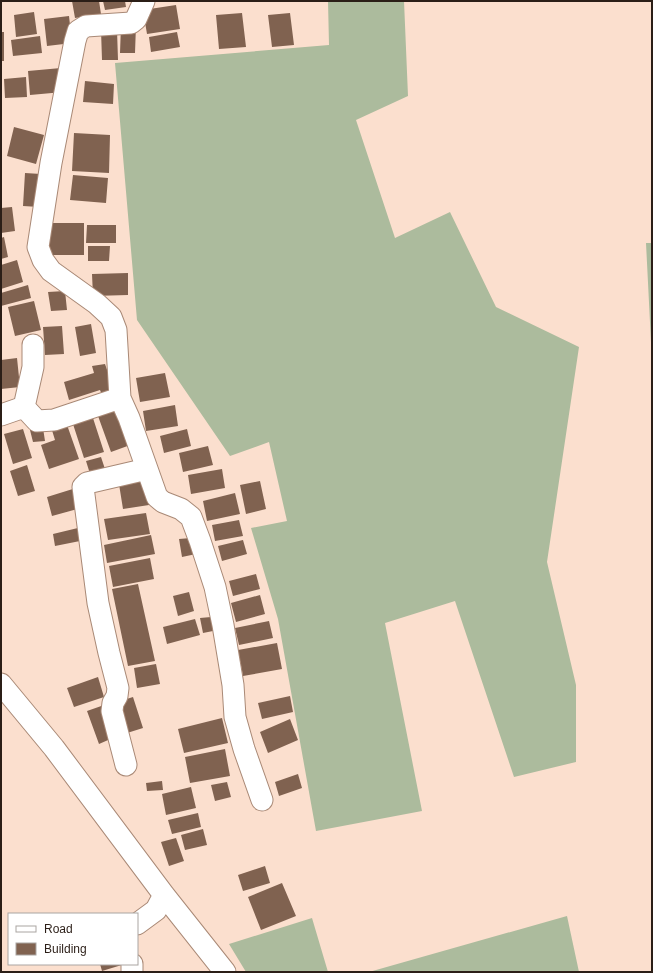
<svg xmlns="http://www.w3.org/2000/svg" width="653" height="973" font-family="Arial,sans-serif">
  <rect width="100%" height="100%" fill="#fbdfce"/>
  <path fill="#acbb9d" d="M 328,1 L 404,1 L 408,96 L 356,120 L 395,238 L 450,212 L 496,307 L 579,347 L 547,562 L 576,685 L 576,762 L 514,777 L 455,601 L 385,623 L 422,811 L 316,831 L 278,619 L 251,528 L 287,521 L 269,442 L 230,456 L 137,320 L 115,63 L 329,45 Z
    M 646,243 L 652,243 L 652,362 Z
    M 567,916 L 579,972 L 369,972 Z
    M 312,918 L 328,972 L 246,972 L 229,944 Z"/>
  <path fill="#806250" d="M 72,1 L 99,1 L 101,14 L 75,18 Z
    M 103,1 L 125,1 L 126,7 L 105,10 Z
    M 176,5 L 180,29 L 147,34 L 143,10 Z
    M 34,12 L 37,34 L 16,37 L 14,15 Z
    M 242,13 L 246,47 L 219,49 L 216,15 Z
    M 290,13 L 294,45 L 272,47 L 268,15 Z
    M 69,16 L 72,43 L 47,46 L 44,19 Z
    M 121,25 L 136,25 L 135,53 L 120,53 Z
    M 101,30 L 117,30 L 118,60 L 102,60 Z
    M 1,32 L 4,32 L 4,61 L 1,61 Z
    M 177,32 L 180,47 L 151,52 L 149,37 Z
    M 40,36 L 42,53 L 13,56 L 11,40 Z
    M 61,68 L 63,92 L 30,95 L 28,71 Z
    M 26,77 L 27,97 L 5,98 L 4,79 Z
    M 85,81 L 114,84 L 113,104 L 83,102 Z
    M 14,127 L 44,135 L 36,164 L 7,156 Z
    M 74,133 L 110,135 L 109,173 L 72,171 Z
    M 25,173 L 41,174 L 39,207 L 23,206 Z
    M 73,175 L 108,178 L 106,203 L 70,200 Z
    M 12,207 L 15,231 L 1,233 L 1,208 Z
    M 43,223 L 84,223 L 84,255 L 43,255 Z
    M 87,225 L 116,225 L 116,243 L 86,243 Z
    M 4,237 L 8,257 L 1,259 L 1,238 Z
    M 88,246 L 110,246 L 109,261 L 88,261 Z
    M 17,260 L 23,282 L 1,289 L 1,265 Z
    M 128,273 L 128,295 L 93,296 L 92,274 Z
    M 28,285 L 31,298 L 1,306 L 1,293 Z
    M 65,291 L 67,310 L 51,311 L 48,292 Z
    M 34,301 L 41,330 L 15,336 L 8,307 Z
    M 91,324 L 96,353 L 80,356 L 75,327 Z
    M 62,326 L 64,354 L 45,355 L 43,327 Z
    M 17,358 L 20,387 L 1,389 L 1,360 Z
    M 105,364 L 114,390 L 102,395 L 100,390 L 69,400 L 64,382 L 94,373 L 92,366 Z
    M 165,373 L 170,397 L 140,402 L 136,378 Z
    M 175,405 L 178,426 L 146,431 L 143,411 Z
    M 120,408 L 133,444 L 111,452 L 98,416 Z
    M 92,415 L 104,452 L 84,458 L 72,421 Z
    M 66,422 L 79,459 L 49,469 L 41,445 L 55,440 L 51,427 Z
    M 43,428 L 45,441 L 33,442 L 30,430 Z
    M 23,429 L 32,458 L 13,464 L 4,434 Z
    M 187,429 L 191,446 L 164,453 L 160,436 Z
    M 208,446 L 213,465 L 183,472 L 179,453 Z
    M 101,457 L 106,472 L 91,477 L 86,461 Z
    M 27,465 L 35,491 L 18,496 L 10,471 Z
    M 222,469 L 225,488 L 191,494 L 188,475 Z
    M 144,475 L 149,505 L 123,509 L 118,478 Z
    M 260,481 L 266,509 L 246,514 L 240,485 Z
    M 76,488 L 81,508 L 52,516 L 47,497 Z
    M 235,493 L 240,514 L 207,521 L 203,501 Z
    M 146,513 L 150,534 L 108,540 L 104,519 Z
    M 239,520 L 243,536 L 215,541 L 212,525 Z
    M 82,527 L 85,540 L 55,546 L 53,534 Z
    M 151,535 L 155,554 L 107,563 L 104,545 Z
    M 191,538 L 196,554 L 182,557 L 179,539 Z
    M 243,540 L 247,554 L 222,561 L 218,546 Z
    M 150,558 L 154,579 L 113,587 L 109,566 Z
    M 256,574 L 260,589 L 233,596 L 229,581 Z
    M 138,584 L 155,661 L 128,666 L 112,589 Z
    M 189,592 L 194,611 L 178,616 L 173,596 Z
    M 260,595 L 265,614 L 236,622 L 231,603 Z
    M 211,617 L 213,631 L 203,633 L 200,618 Z
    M 195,619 L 200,635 L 167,644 L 163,627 Z
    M 269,621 L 273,638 L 239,645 L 235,628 Z
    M 277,643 L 282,669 L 243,676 L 238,650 Z
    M 156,664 L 160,684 L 137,688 L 134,668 Z
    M 98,677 L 104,697 L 74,707 L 67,688 Z
    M 290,696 L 293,712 L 262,719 L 258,703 Z
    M 133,697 L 143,728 L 127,733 L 117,702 Z
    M 107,704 L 115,737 L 99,744 L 87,711 Z
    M 222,718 L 228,743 L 184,753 L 178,729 Z
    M 290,719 L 298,740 L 268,753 L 260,732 Z
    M 225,749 L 230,776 L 190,783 L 185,757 Z
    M 298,774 L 302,788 L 279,796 L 275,782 Z
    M 162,781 L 163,790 L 147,791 L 146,783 Z
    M 227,782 L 231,797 L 215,801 L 211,785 Z
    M 191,787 L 196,808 L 166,815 L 162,794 Z
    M 198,813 L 201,827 L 172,834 L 168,820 Z
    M 203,829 L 207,845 L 185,850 L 181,835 Z
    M 176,838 L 184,861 L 169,866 L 161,842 Z
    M 265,866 L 270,883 L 243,891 L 238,875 Z
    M 282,883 L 296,916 L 261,930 L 248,897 Z
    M 100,964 L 125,964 L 102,971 Z"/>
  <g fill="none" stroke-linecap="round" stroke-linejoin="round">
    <defs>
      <path id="minor" d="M 144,1 L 136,19 L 131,23 L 86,26 L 78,31 L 75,41 L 51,163 L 38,247 L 43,260 L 51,271 L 97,304 L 111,317 L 116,330 L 120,398 L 129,418 L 157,497 L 163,502 L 181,509 L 191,517 L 200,541 L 215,587 L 223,625 L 233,685 L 235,717 L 244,749 L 262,800
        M 24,407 L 33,367 L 33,345
        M 1,415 L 24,407 L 37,421 L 54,420 L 120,398
        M 1,684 L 54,748 L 164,895 L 225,972
        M 126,765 L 112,711 L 113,703 L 117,696 L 118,688 L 109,653 L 98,603 L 83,487 L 87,483 L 147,469
        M 137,924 L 156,910 L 164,895
        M 132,972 L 132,964"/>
    </defs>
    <use href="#minor" stroke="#a98976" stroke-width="23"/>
    <use href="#minor" stroke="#fff" stroke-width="21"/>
  </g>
  <rect width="653" height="973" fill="none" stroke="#2b1e17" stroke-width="4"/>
  <rect x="8" y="913" width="130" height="52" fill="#ffffff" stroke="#aaa5a2"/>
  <rect x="16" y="926" width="20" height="6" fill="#ffffff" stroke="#aaa5a2"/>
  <text x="44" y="933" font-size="12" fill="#2b1e17">Road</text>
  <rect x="16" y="943" width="20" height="12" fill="#806250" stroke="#aaa5a2"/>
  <text x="44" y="953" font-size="12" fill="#2b1e17">Building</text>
</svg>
